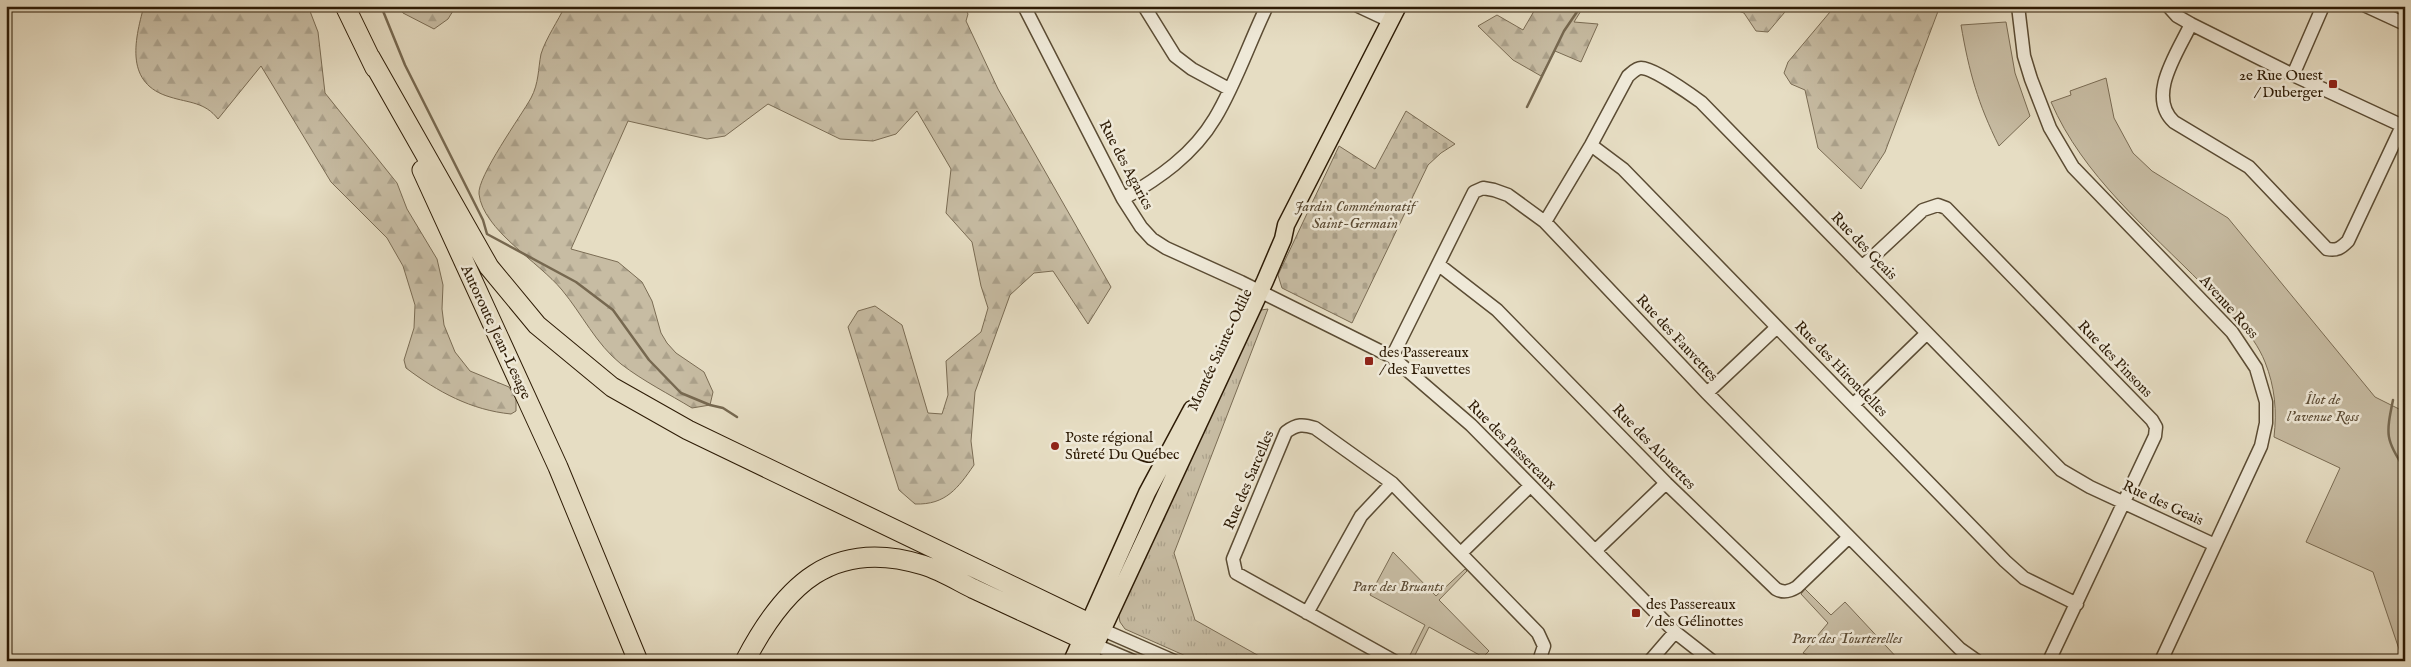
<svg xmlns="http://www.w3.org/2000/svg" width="2411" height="667" font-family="'IM FELL English',serif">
  <defs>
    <pattern id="grass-tufts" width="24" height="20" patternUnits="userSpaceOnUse" patternTransform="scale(1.25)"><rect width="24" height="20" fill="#c7bca3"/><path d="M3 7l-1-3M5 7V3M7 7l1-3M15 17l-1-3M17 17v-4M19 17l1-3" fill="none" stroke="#aba18b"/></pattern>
    <pattern id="forest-firs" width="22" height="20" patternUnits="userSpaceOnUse" patternTransform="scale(1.25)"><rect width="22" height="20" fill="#c7bca3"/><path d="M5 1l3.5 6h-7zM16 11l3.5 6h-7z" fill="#aba18b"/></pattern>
    <pattern id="cemetery-stones" width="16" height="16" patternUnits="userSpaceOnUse" patternTransform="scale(1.25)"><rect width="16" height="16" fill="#c7bca3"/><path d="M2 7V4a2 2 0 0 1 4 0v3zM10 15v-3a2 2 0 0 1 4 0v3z" fill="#aba18b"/></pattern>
  </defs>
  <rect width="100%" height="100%" fill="#e6ddc3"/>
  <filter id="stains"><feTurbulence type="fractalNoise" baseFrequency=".004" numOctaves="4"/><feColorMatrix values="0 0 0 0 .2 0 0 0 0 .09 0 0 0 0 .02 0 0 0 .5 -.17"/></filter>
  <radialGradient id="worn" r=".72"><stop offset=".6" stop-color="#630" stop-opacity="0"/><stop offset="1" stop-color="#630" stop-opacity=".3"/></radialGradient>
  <path fill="url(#grass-tufts)" stroke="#7a6c54" d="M 1268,309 L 1174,553 L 1195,620 L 1268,661 L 1197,661 L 1125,629 L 1120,622 L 1118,611 L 1258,313 L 1261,310 Z"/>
  <path fill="url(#forest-firs)" stroke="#7a6c54" d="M 144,6 L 308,6 L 318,32 L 325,93 L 397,183 L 407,209 L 437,259 L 443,285 L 442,309 L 444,325 L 455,352 L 470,371 L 509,387 L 516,399 L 516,411 L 511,414 C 471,410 438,392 406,368 L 404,360 L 414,328 L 415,305 L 403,266 L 387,238 L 331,182 L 261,66 L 218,119 C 205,102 189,103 170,97 C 125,84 134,42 144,6 Z
    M 399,6 L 456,6 L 448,19 L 434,29 L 403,13 Z
    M 565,6 L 964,6 L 968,14 L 966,21 L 998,89 L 1111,287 L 1088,324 L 1053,271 L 1034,273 L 1010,295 L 975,392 L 971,441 L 974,465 C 958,488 946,505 915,504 L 899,490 L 848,327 L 858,311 L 875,306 L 902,325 L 928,413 L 942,414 L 948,395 L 946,361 L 981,332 L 988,308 L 981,286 L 972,242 L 946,213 L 951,169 L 917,111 L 896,134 L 873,141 L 840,139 L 768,104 L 725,136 L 707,139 L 628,121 L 571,249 L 618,262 L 642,282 L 652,301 L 661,333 L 667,343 L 676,353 L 704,372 L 713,392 L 710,405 L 692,408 C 669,394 643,381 621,364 C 596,344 582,314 562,290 C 539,262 483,230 479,194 C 477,177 521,116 531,98 C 539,83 538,69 541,54 C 546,38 558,21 565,6 Z
    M 1537,6 L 1584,6 L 1574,22 L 1598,24 L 1581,62 L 1555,51 L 1541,76 L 1513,60 L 1478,26 L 1497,15 L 1523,30 Z
    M 1724,6 L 1790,6 L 1768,32 L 1756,31 L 1744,13 Z
    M 1835,6 L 1940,6 L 1885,152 L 1861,189 L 1818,148 L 1805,90 L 1791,84 L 1784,73 L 1788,62 Z"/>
  <path fill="url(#cemetery-stones)" stroke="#7a6c54" d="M 1406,111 L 1455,144 L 1441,153 L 1428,165 L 1352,323 L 1282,288 L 1278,275 L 1339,146 L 1375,169 Z"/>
  <path fill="#c7bca3" stroke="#7a6c54" d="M 2006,22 L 2015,73 L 2030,116 L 1999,146 C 1978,104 1969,72 1961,25 Z
    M 2106,78 L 2114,118 L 2133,153 L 2152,171 L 2228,218 L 2375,397 L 2405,412 L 2405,661 L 2403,661 L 2373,572 L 2306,542 L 2340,468 L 2274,437 C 2277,411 2275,387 2265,362 C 2253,332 2226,308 2203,285 C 2148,229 2083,176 2051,102 L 2071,95 L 2070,91 Z
    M 1393,552 L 1436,596 L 1465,569 L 1467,571 L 1439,600 L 1489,651 L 1483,657 L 1429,627 L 1412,661 L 1408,659 L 1425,625 L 1370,595 Z
    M 1805,589 L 1831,615 L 1845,602 L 1900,661 L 1819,661 L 1803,653 L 1828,623 L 1801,594 Z"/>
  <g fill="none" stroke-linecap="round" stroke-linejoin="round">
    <path stroke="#766850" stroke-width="2.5" d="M 381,6 L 405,65 L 483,220 L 487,234 L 576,282 L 613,310 L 649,360 L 681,393 L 710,405 L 723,408 L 737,417
      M 1527,107 L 1564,31 L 1581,6
      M 2393,400 C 2386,434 2385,440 2405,469"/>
    <defs>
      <path id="minor" d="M 1024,6 L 1123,199 L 1141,227 L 1152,239 L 1166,248 L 1241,282 L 1392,357 L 1471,425 L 1675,632 L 1712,661
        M 1144,6 L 1175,56 L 1192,69 L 1229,89
        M 1358,6 L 1390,21
        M 2018,6 L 2024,56 L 2031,79 L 2050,128 L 2073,167 L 2232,332 L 2256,368 L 2266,402 L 2266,423 L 2261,446 L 2161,661
        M 2168,6 L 2177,16 L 2191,24 L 2293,75 L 2405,127
        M 2366,6 L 2405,24
        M 2191,24 C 2178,52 2146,96 2174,122 L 2249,167 L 2327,249 C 2337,251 2341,248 2348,241 L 2402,126
        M 2293,75 L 2323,6
        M 1591,145 L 1623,169 L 2005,561 L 2024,578 L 2077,604
        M 1123,199 C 1159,178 1193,155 1215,118 C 1236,83 1249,43 1267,6
        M 1545,222 L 1591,145 L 1628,76 C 1632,73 1636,68 1641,68 C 1653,68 1690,94 1701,102 L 2061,470 L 2090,487 L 2215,545
        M 1439,265 L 1497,310 L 1666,483 L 1776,589 C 1783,593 1789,592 1797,587 L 1849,537
        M 1862,267 L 1923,210 L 1938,205 L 1946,208 L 2152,420 L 2156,427 L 2155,436 L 2049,661
        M 1392,357 L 1474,192 L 1483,188 L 1494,190 L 1508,195 L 1545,222 L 1707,393 L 1960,649 L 1977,661
        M 1707,393 L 1777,327
        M 1853,405 L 1926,334
        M 1595,551 L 1666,483
        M 1461,553 L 1530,486
        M 1307,613 L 1361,516 L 1392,483
        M 1094,626 L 1174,661
        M 1088,642 L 1133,661
        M 1394,661 L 1236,573 L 1233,559 L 1286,432 C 1297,424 1303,424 1315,428 L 1392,483 L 1538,633 L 1544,646 L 1539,661
        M 1650,661 L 1675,632"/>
      <path id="major" d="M 1072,661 L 1147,493 L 1192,409
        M 1088,661 L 1265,281 L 1283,239 L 1286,225 L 1398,6"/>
      <path id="highway" d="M 345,6 L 375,68
        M 370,57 L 489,267 L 537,325 L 612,387 L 688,430 L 1089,623
        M 422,170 L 558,467 L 638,661
        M 745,661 C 784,586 832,537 923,565 C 940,570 958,581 974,589 C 1010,606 1046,622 1082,639"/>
    </defs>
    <use href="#minor" stroke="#5b4c34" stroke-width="15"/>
    <use href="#major" stroke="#2d1b05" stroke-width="19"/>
    <use href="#highway" stroke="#2d1b05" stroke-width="21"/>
    <use href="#minor" stroke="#efe9d8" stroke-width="12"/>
    <use href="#major" stroke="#e6ddc3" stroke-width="16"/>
    <use href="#highway" stroke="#e6ddc3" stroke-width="19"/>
  </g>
  <g fill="#8f2418" stroke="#efe9d8" stroke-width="2">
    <rect x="2328" y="79" width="10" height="10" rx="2.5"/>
    <rect x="1364" y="356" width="10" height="10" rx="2.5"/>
    <circle cx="1055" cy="446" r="5"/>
    <rect x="1631" y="608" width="10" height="10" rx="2.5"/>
  </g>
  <g text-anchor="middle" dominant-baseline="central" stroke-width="5" stroke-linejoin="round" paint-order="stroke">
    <g font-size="15" fill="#2d1b05" stroke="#efe9d8" text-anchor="start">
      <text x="2323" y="75" text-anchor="end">2e Rue Ouest<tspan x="2323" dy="17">/ Duberger</tspan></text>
      <text x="1379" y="352">des Passereaux<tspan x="1379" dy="17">/ des Fauvettes</tspan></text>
      <text x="1065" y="437">Poste régional<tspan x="1065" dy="17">Sûreté Du Québec</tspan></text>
      <text x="1646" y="604">des Passereaux<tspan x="1646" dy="17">/ des Gélinottes</tspan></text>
    </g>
    <g font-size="15" fill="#2d1b05" stroke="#efe9d8">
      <text transform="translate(1126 165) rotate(62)">Rue des Agarics</text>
      <text transform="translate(1864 246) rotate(46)">Rue des Geais</text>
      <text transform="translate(2229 307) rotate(48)">Avenue Ross</text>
      <text transform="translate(496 332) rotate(65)">Autoroute Jean-Lesage</text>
      <text transform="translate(1677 338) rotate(47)">Rue des Fauvettes</text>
      <text transform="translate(1220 350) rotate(-65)">Montée Sainte-Odile</text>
      <text transform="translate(2115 359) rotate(46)">Rue des Pinsons</text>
      <text transform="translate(1841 369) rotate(46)">Rue des Hirondelles</text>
      <text transform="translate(1512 445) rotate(45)">Rue des Passereaux</text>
      <text transform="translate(1654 447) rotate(46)">Rue des Alouettes</text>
      <text transform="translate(1249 480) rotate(-67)">Rue des Sarcelles</text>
      <text transform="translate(2163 503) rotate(25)">Rue des Geais</text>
    </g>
    <g font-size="15" font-style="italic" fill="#5b4b34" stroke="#efe9d8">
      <text x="1355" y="206">Jardin Commémoratif<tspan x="1355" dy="17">Saint-Germain</tspan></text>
      <text x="2323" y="399">Îlot de<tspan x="2323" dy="17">l'avenue Ross</tspan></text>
      <text x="1398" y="586">Parc des Bruants</text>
      <text x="1847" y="638">Parc des Tourterelles</text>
    </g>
  </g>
  <rect width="2411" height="667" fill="none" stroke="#e6ddc3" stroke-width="25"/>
  <rect x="8" y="8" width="2396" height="652" fill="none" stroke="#2d1b05" stroke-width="2.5"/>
  <rect x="12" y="12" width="2386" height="642" fill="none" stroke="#2d1b05"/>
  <rect width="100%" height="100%" filter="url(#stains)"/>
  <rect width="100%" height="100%" fill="url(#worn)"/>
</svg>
